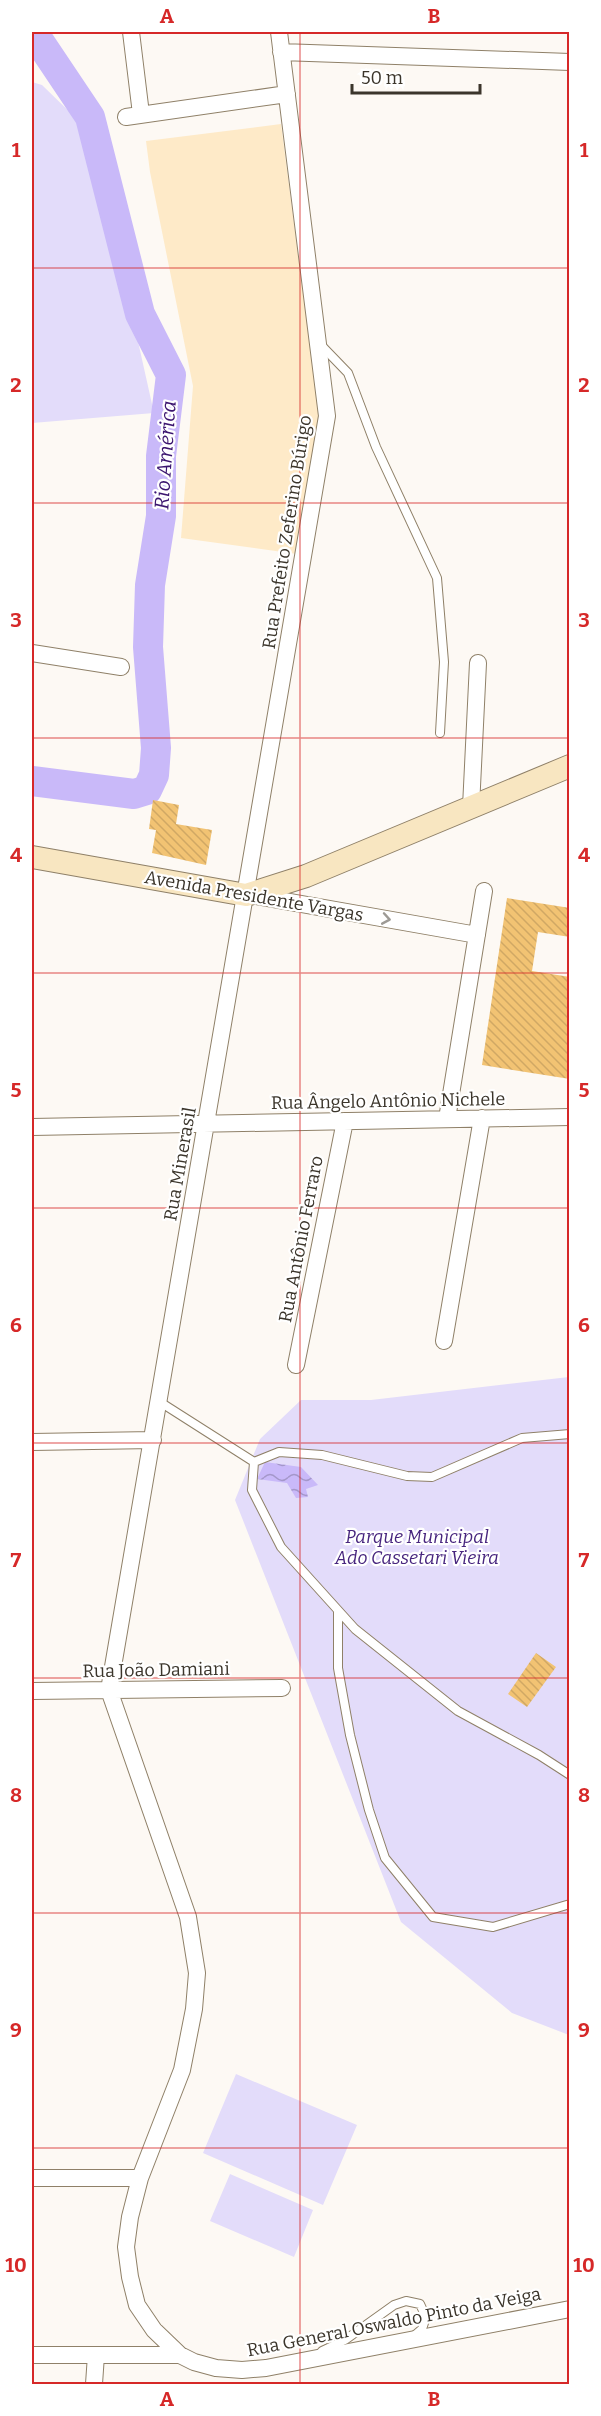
<svg xmlns="http://www.w3.org/2000/svg" width="601" height="2416" font-family="Bitter,serif">
  <defs>
    <pattern id="water-waves" width="16" height="10" patternUnits="userSpaceOnUse" patternTransform="scale(1.5)"><rect width="16" height="10" fill="#c9b9f9"/><path d="M0 5q4-4 8 0t8 0" fill="none" stroke="#a497ca"/></pattern>
    <pattern id="building-back-hatch" width="6" height="6" patternUnits="userSpaceOnUse" patternTransform="scale(1.5)"><rect width="6" height="6" fill="#f2c373"/><path d="M-1 5l2 2M0 0l6 6M5-1l2 2" fill="none" stroke="#d0a864"/></pattern>
  </defs>
  <rect width="100%" height="100%" fill="#fdf9f4"/>
  <path fill="#feeac8" d="M 281,124 L 319,415 L 297,554 L 181,538 L 193,386 L 150,172 L 146,141 Z"/>
  <path fill="#e3dcfa" d="M 32,82 L 42,85 L 78,120 L 116,243 L 154,413 L 32,423 Z
    M 569,1377 L 569,2035 L 512,2013 L 401,1922 L 235,1500 L 260,1439 L 301,1400 L 371,1400 Z
    M 236,2074 L 357,2125 L 323,2205 L 203,2153 Z
    M 230,2174 L 313,2210 L 294,2257 L 210,2221 Z"/>
  <path fill="url(#water-waves)" d="M 265,1462 L 301,1467 L 318,1485 L 306,1489 L 308,1497 L 296,1498 L 287,1483 L 257,1479 Z"/>
  <g fill="none" stroke-linecap="round" stroke-linejoin="round">
    <path stroke="#c9b9f9" stroke-width="30" d="M 32,781 L 134,794 L 147,790 L 154,775 L 156,748 L 148,647 L 150,585 L 161,516 L 161,456 L 171,375 L 140,314 L 90,117 L 33,32"/>
  </g>
  <path fill="url(#building-back-hatch)" d="M 153,800 L 179,805 L 176,824 L 212,830 L 206,865 L 152,853 L 156,830 L 149,829 Z
    M 507,898 L 570,908 L 570,937 L 538,932 L 532,971 L 570,977 L 570,1079 L 482,1065 Z
    M 536,1653 L 556,1667 L 527,1707 L 508,1694 Z"/>
  <g fill="none" stroke-linecap="round" stroke-linejoin="round">
    <defs>
      <path id="lane" d="M 319,343 L 348,373 L 376,447 L 437,578 L 444,662 L 440,733
        M 160,1402 L 254,1462 L 252,1490 L 281,1547 L 355,1629 L 458,1711 L 539,1755 L 570,1775
        M 254,1462 L 279,1452 L 322,1455 L 407,1476 L 432,1477 L 522,1438 L 570,1434
        M 338,1612 L 338,1668 L 350,1735 L 369,1810 L 385,1858 L 433,1917 L 493,1927 L 570,1904
        M 322,2351 L 345,2340 L 394,2305 L 406,2301 L 420,2304 L 426,2317 L 422,2329 L 415,2335"/>
      <path id="street" d="M 131,32 L 141,114
        M 279,32 L 327,416 L 109,1690 L 188,1917 L 197,1973 L 194,2009 L 182,2070 L 140,2178 L 130,2217 L 126,2247 L 130,2277 L 137,2305 L 154,2330 L 180,2355 L 194,2362 L 216,2368 L 242,2370 L 266,2368 L 570,2309
        M 281,52 L 570,62
        M 126,117 L 287,94
        M 32,653 L 121,667
        M 471,807 L 478,663
        M 250,895 L 477,935
        M 447,1119 L 484,891
        M 32,1127 L 570,1117
        M 444,1341 L 482,1118
        M 296,1365 L 345,1121
        M 32,1442 L 153,1440
        M 32,1691 L 282,1688
        M 32,2178 L 140,2178
        M 32,2355 L 180,2355
        M 94,2384 L 96,2355"/>
      <path id="secondary" d="M 32,857 L 246,895 L 306,876 L 570,766"/>
    </defs>
    <use href="#lane" stroke="#8f8068" stroke-width="10"/>
    <use href="#street" stroke="#8f8068" stroke-width="18"/>
    <use href="#secondary" stroke="#8f8068" stroke-width="24"/>
    <use href="#lane" stroke="#fff" stroke-width="8"/>
    <use href="#street" stroke="#fff" stroke-width="16"/>
    <use href="#secondary" stroke="#f8e6c1" stroke-width="22"/>
  </g>
  <defs><path id="oneway-chevron" d="M-2-3.5L2.5 0L-2 3.5" fill="none" stroke-width="1.6" stroke-linecap="round" stroke-linejoin="round" transform="scale(1.5)"/></defs>
  <use stroke="#9d9a95" href="#oneway-chevron" transform="translate(386 919) rotate(10)"/>
  <path fill="none" stroke="#d62828" stroke-width="1.5" stroke-opacity="0.55" d="M 300,32 L 300,2384M 32,268 L 570,268M 32,503 L 570,503M 32,738 L 570,738M 32,973 L 570,973M 32,1208 L 570,1208M 32,1443 L 570,1443M 32,1678 L 570,1678M 32,1913 L 570,1913M 32,2148 L 570,2148"/>
  <g text-anchor="middle" dominant-baseline="central" stroke-width="4.5" stroke-linejoin="round" paint-order="stroke">
    <g font-size="18" fill="#3b352b" stroke="#fff">
      <text transform="translate(287 532) rotate(-81)">Rua Prefeito Zeferino Búrigo</text>
      <text transform="translate(254 896) rotate(10)">Avenida Presidente Vargas</text>
      <text transform="translate(388 1101) rotate(-1)">Rua Ângelo Antônio Nichele</text>
      <text transform="translate(180 1164) rotate(-80)">Rua Minerasil</text>
      <text transform="translate(301 1239) rotate(-79)">Rua Antônio Ferraro</text>
      <text transform="translate(156 1670) rotate(-1)">Rua João Damiani</text>
      <text transform="translate(394 2322) rotate(-11)">Rua General Oswaldo Pinto da Veiga</text>
    </g>
    <g font-size="18" font-style="italic" fill="#47257e" stroke="#fff">
      <text x="417" y="1537">Parque Municipal<tspan x="417" dy="21">Ado Cassetari Vieira</tspan></text>
    </g>
    <g font-size="20" font-style="italic" fill="#3b156f" stroke="#fff">
      <text transform="translate(165 455) rotate(-86)">Rio América</text>
    </g>
  </g>
  <rect width="601" height="2416" fill="none" stroke="#ffffff" stroke-width="66"/>
  <path d="M352 84v9h128v-9" fill="none" stroke="#3b352b" stroke-width="3"/>
  <text x="361" y="84" font-size="18" fill="#3b352b" stroke="#ffffff" stroke-width="4.5" paint-order="stroke">50 m</text>
  <rect x="33" y="33" width="535" height="2350" fill="none" stroke="#d62828" stroke-width="2"/>
  <g font-size="20" text-anchor="middle" font-weight="bold" fill="#d62828">
    <text x="167" y="23">A</text>
    <text x="434" y="23">B</text>
    <text x="16" y="157">1</text>
    <text x="584" y="157">1</text>
    <text x="16" y="392">2</text>
    <text x="584" y="392">2</text>
    <text x="16" y="627">3</text>
    <text x="584" y="627">3</text>
    <text x="16" y="862">4</text>
    <text x="584" y="862">4</text>
    <text x="16" y="1097">5</text>
    <text x="584" y="1097">5</text>
    <text x="16" y="1332">6</text>
    <text x="584" y="1332">6</text>
    <text x="16" y="1567">7</text>
    <text x="584" y="1567">7</text>
    <text x="16" y="1802">8</text>
    <text x="584" y="1802">8</text>
    <text x="16" y="2037">9</text>
    <text x="584" y="2037">9</text>
    <text x="16" y="2272">10</text>
    <text x="584" y="2272">10</text>
    <text x="167" y="2406">A</text>
    <text x="434" y="2406">B</text>
  </g>
</svg>
